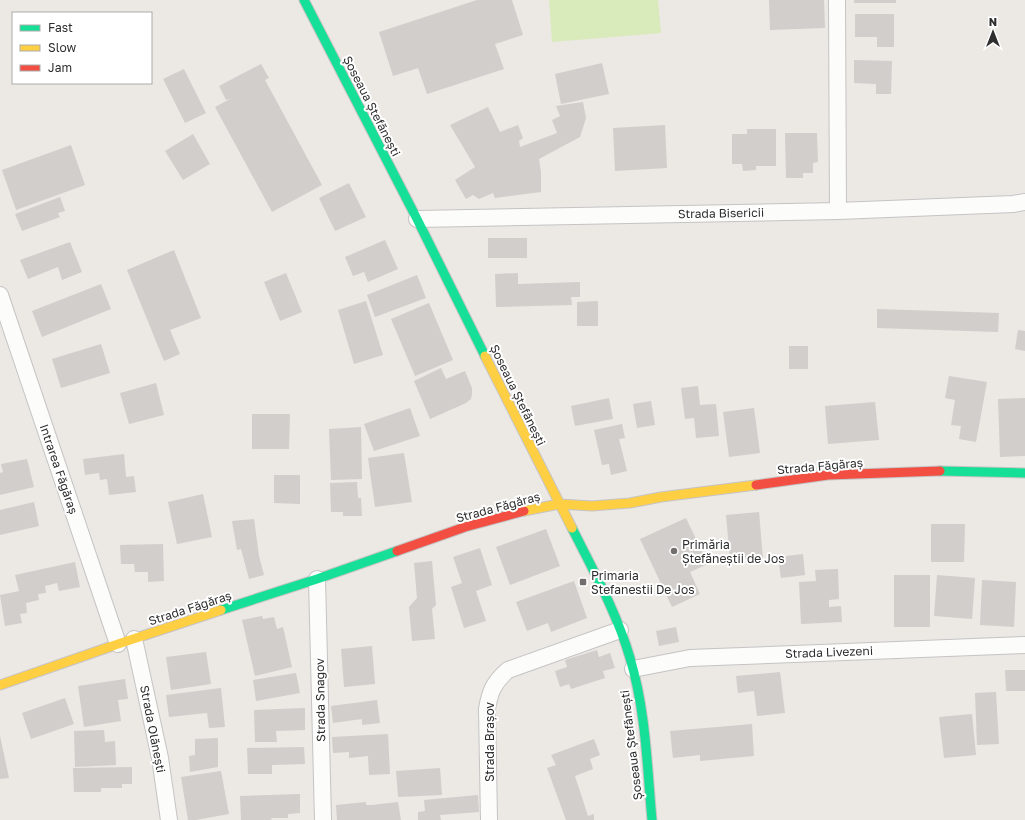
<svg xmlns="http://www.w3.org/2000/svg" width="1025" height="820" font-family="'Golos Text',sans-serif">
  <rect width="100%" height="100%" fill="#ece8e4"/>
  <path fill="#d9eabb" d="M 549,0 L 658,0 L 661,33 L 552,42 Z"/>
  <path fill="#d1cecb" d="M 477,0 L 512,0 L 523,35 L 495,44 L 504,69 L 427,94 L 418,68 L 393,76 L 379,32 Z
    M 769,0 L 824,0 L 825,28 L 770,30 Z
    M 854,0 L 896,0 L 896,3 L 854,3 Z
    M 855,14 L 894,14 L 894,47 L 877,47 L 877,37 L 855,37 Z
    M 854,60 L 892,61 L 891,94 L 876,94 L 876,84 L 854,83 Z
    M 602,63 L 609,94 L 561,104 L 555,74 Z
    M 261,64 L 269,78 L 265,80 L 322,185 L 272,212 L 215,107 L 230,99 L 226,100 L 219,86 Z
    M 184,69 L 206,113 L 185,123 L 163,79 Z
    M 583,102 L 586,118 L 580,137 L 539,159 L 541,172 L 541,192 L 495,198 L 493,193 L 479,199 L 473,195 L 466,199 L 455,180 L 475,167 L 450,125 L 488,107 L 500,132 L 518,125 L 523,138 L 519,141 L 520,147 L 557,133 L 552,120 L 560,116 L 556,106 Z
    M 665,125 L 667,168 L 615,171 L 613,128 Z
    M 747,129 L 776,129 L 776,166 L 756,166 L 756,170 L 743,171 L 742,164 L 732,164 L 732,134 L 747,134 Z
    M 785,133 L 817,133 L 818,162 L 813,163 L 813,173 L 803,173 L 803,178 L 786,178 Z
    M 193,134 L 210,164 L 183,180 L 165,151 Z
    M 71,145 L 85,185 L 16,210 L 2,170 Z
    M 349,183 L 366,217 L 335,231 L 319,198 Z
    M 60,197 L 65,211 L 58,213 L 60,217 L 22,231 L 15,214 Z
    M 488,238 L 527,238 L 527,258 L 488,258 Z
    M 385,240 L 398,269 L 368,282 L 364,272 L 353,276 L 345,257 Z
    M 70,242 L 82,272 L 62,280 L 58,267 L 28,279 L 20,260 Z
    M 174,250 L 201,318 L 170,330 L 180,354 L 164,361 L 127,270 Z
    M 286,273 L 302,312 L 280,321 L 264,282 Z
    M 518,273 L 518,284 L 580,282 L 580,297 L 571,297 L 572,305 L 496,307 L 495,274 Z
    M 417,275 L 426,298 L 375,317 L 367,295 Z
    M 101,284 L 111,309 L 42,337 L 32,311 Z
    M 366,301 L 383,355 L 354,364 L 338,310 Z
    M 598,301 L 598,326 L 577,326 L 577,302 Z
    M 429,303 L 453,360 L 415,376 L 391,319 Z
    M 877,309 L 999,313 L 998,332 L 877,328 Z
    M 1018,330 L 1025,331 L 1025,351 L 1015,349 Z
    M 101,344 L 110,373 L 61,388 L 52,359 Z
    M 789,346 L 808,346 L 808,369 L 789,369 Z
    M 441,368 L 446,379 L 465,371 L 472,388 L 472,394 L 471,399 L 466,403 L 430,419 L 414,381 Z
    M 949,376 L 987,382 L 976,442 L 959,439 L 961,426 L 951,425 L 955,400 L 945,398 Z
    M 156,383 L 164,415 L 129,424 L 120,393 Z
    M 698,386 L 700,405 L 716,404 L 719,436 L 696,438 L 694,418 L 685,419 L 681,388 Z
    M 609,398 L 613,419 L 575,426 L 571,406 Z
    M 1025,398 L 1025,456 L 1000,457 L 998,399 Z
    M 651,401 L 655,425 L 637,428 L 633,404 Z
    M 875,402 L 879,440 L 828,444 L 825,406 Z
    M 410,408 L 420,436 L 374,451 L 364,424 Z
    M 754,408 L 760,453 L 729,457 L 723,412 Z
    M 252,414 L 290,414 L 289,449 L 252,449 Z
    M 622,424 L 625,438 L 619,439 L 627,471 L 611,475 L 609,464 L 602,465 L 594,430 Z
    M 361,427 L 362,479 L 331,480 L 329,429 Z
    M 404,453 L 412,502 L 375,507 L 368,458 Z
    M 124,454 L 126,477 L 134,476 L 136,492 L 109,495 L 107,479 L 100,480 L 99,473 L 85,475 L 83,459 Z
    M 27,459 L 34,487 L 0,495 L 0,473 L 3,472 L 1,464 Z
    M 274,475 L 300,475 L 300,504 L 274,503 Z
    M 357,482 L 358,498 L 361,498 L 362,516 L 343,516 L 343,512 L 331,512 L 330,483 Z
    M 203,494 L 212,537 L 177,544 L 168,502 Z
    M 34,502 L 39,526 L 0,535 L 0,510 Z
    M 759,512 L 763,558 L 730,560 L 726,515 Z
    M 686,518 L 708,564 L 690,572 L 700,594 L 672,607 L 640,539 Z
    M 254,519 L 259,556 L 264,575 L 249,579 L 241,549 L 237,550 L 232,521 Z
    M 931,524 L 965,524 L 964,562 L 931,562 Z
    M 546,529 L 560,566 L 510,585 L 496,547 Z
    M 163,544 L 164,581 L 148,582 L 148,572 L 135,572 L 134,564 L 121,564 L 120,545 Z
    M 480,548 L 492,585 L 476,591 L 486,621 L 464,628 L 451,587 L 462,583 L 453,557 Z
    M 803,554 L 805,575 L 781,578 L 778,557 Z
    M 432,561 L 436,605 L 432,609 L 435,639 L 412,641 L 409,607 L 417,598 L 414,563 Z
    M 75,562 L 80,587 L 59,591 L 57,583 L 45,586 L 46,593 L 38,594 L 39,600 L 26,603 L 27,613 L 20,614 L 22,623 L 5,626 L 0,595 L 19,591 L 15,575 Z
    M 838,569 L 839,599 L 829,600 L 829,607 L 841,606 L 842,622 L 801,624 L 799,582 L 816,581 L 815,570 Z
    M 894,575 L 930,575 L 930,627 L 894,627 Z
    M 937,575 L 975,578 L 972,619 L 934,616 Z
    M 982,580 L 1016,582 L 1014,627 L 980,625 Z
    M 574,581 L 587,618 L 551,632 L 548,623 L 527,631 L 516,602 Z
    M 262,616 L 263,619 L 274,617 L 277,629 L 283,627 L 292,667 L 255,676 L 242,620 Z
    M 676,627 L 679,642 L 659,646 L 656,631 Z
    M 372,646 L 375,684 L 344,687 L 341,649 Z
    M 597,650 L 599,657 L 610,653 L 615,668 L 603,671 L 605,678 L 571,689 L 569,684 L 560,687 L 555,671 L 567,667 L 565,660 Z
    M 206,652 L 211,684 L 171,690 L 166,657 Z
    M 1005,670 L 1025,670 L 1025,691 L 1006,691 Z
    M 780,672 L 785,713 L 757,716 L 754,691 L 738,693 L 736,676 Z
    M 296,673 L 300,693 L 256,701 L 253,680 Z
    M 125,679 L 128,699 L 118,700 L 121,721 L 84,727 L 78,686 Z
    M 221,688 L 225,727 L 209,728 L 207,713 L 169,717 L 166,695 Z
    M 996,692 L 999,744 L 977,745 L 975,693 Z
    M 65,698 L 74,724 L 31,739 L 22,713 Z
    M 377,700 L 380,723 L 362,725 L 362,719 L 333,723 L 331,706 Z
    M 305,708 L 305,730 L 276,731 L 277,742 L 255,742 L 254,710 Z
    M 972,714 L 976,755 L 944,758 L 939,717 Z
    M 752,724 L 754,756 L 700,761 L 700,755 L 673,758 L 670,731 Z
    M 104,730 L 105,742 L 115,741 L 116,765 L 75,767 L 74,731 Z
    M 388,734 L 390,774 L 369,775 L 368,756 L 349,758 L 349,752 L 333,753 L 332,737 Z
    M 0,736 L 9,778 L 0,779 Z
    M 218,738 L 218,767 L 190,772 L 189,756 L 195,755 L 195,739 Z
    M 594,739 L 600,755 L 590,759 L 593,769 L 575,776 L 588,816 L 594,814 L 594,820 L 566,820 L 547,768 L 556,765 L 551,755 Z
    M 304,747 L 305,764 L 272,765 L 272,774 L 248,774 L 247,748 Z
    M 132,767 L 132,784 L 122,784 L 122,788 L 101,788 L 101,792 L 74,792 L 73,768 Z
    M 440,768 L 442,795 L 398,797 L 396,771 Z
    M 221,771 L 229,814 L 196,820 L 188,820 L 181,777 Z
    M 300,794 L 300,813 L 288,814 L 288,818 L 271,818 L 272,820 L 241,820 L 240,796 Z
    M 478,795 L 479,812 L 440,815 L 441,820 L 418,820 L 418,812 L 425,811 L 424,800 Z
    M 366,802 L 366,805 L 372,805 L 398,802 L 401,820 L 337,820 L 336,805 Z"/>
  <g fill="none" stroke-linecap="round" stroke-linejoin="round">
    <defs>
      <path id="street" d="M 837,0 L 838,211
        M 417,219 L 838,211 L 1013,204 L 1025,202
        M 0,295 L 118,644
        M 317,579 L 323,820
        M 134,639 L 160,758 L 169,820
        M 633,669 L 690,658 L 716,657 L 1025,645
        M 489,820 L 487,709 C 490,691 494,682 508,670 L 620,630"/>
      <path id="fast" d="M 304,0 L 417,219 L 485,356
        M 940,471 L 1025,473
        M 572,528 C 593,570 617,613 630,658 C 646,711 647,766 652,820
        M 221,610 L 317,579 L 397,551"/>
      <path id="slow" d="M 485,356 L 572,528
        M 524,511 L 559,504 L 592,506 L 630,503 L 661,497 L 756,485
        M 0,685 L 118,644 L 221,610"/>
      <path id="jam" d="M 756,485 L 828,475 L 940,471
        M 397,551 L 465,527 L 524,511"/>
    </defs>
    <use href="#street" stroke="#c5c4c5" stroke-width="18"/>
    <use href="#fast" stroke="#c5c4c5" stroke-width="11"/>
    <use href="#slow" stroke="#c5c4c5" stroke-width="11"/>
    <use href="#jam" stroke="#c5c4c5" stroke-width="11"/>
    <use href="#street" stroke="#fcfcfb" stroke-width="16"/>
    <use href="#fast" stroke="#16e098" stroke-width="9"/>
    <use href="#slow" stroke="#ffcf43" stroke-width="9"/>
    <use href="#jam" stroke="#f24e42" stroke-width="9"/>
  </g>
  <g fill="#706f6e" stroke="#fff" stroke-width="1.5">
    <circle cx="674" cy="551" r="4"/>
    <rect x="579" y="578" width="8" height="8" rx="2"/>
  </g>
  <g text-anchor="middle" dominant-baseline="central" stroke-width="4" stroke-linejoin="round" paint-order="stroke">
    <g font-size="12" fill="#2e2e2e" stroke="#fff">
      <text transform="translate(372 106) rotate(63)">Șoseaua Ștefănești</text>
      <text transform="translate(721 213) rotate(-1)">Strada Bisericii</text>
      <text transform="translate(518 395) rotate(64)">Șoseaua Ștefănești</text>
      <text transform="translate(820 466) rotate(-5)">Strada Făgăraș</text>
      <text transform="translate(59 469) rotate(71)">Intrarea Făgăraș</text>
      <text transform="translate(498 507) rotate(-15)">Strada Făgăraș</text>
      <text transform="translate(190 608) rotate(-18)">Strada Făgăraș</text>
      <text transform="translate(829 652) rotate(-2)">Strada Livezeni</text>
      <text transform="translate(320 700) rotate(-91)">Strada Snagov</text>
      <text transform="translate(153 729) rotate(79)">Strada Olănești</text>
      <text transform="translate(489 742) rotate(-90)">Strada Brașov</text>
      <text transform="translate(631 745) rotate(-97)">Șoseaua Ștefănești</text>
    </g>
    <g font-size="12" fill="#2e2e2e" stroke="#fff" text-anchor="start">
      <text x="682" y="544">Primăria<tspan x="682" dy="14">Ștefăneștii de Jos</tspan></text>
      <text x="591" y="575">Primaria<tspan x="591" dy="14">Stefanestii De Jos</tspan></text>
    </g>
  </g>
  <rect x="12" y="12" width="140" height="72" fill="#ffffff" stroke="#ababab"/>
  <rect x="20" y="25" width="20" height="6" fill="#16e098" stroke="#ababab"/>
  <text x="48" y="32" font-size="12" fill="#2e2e2e">Fast</text>
  <rect x="20" y="45" width="20" height="6" fill="#ffcf43" stroke="#ababab"/>
  <text x="48" y="52" font-size="12" fill="#2e2e2e">Slow</text>
  <rect x="20" y="65" width="20" height="6" fill="#f24e42" stroke="#ababab"/>
  <text x="48" y="72" font-size="12" fill="#2e2e2e">Jam</text>
  <g transform="translate(993 32)" stroke="#ffffff" stroke-width="3" paint-order="stroke">
  <path d="M0-3L7 15L0 10L-7 15Z" fill="#2e2e2e"/>
  <text y="-6" font-size="11" font-weight="bold" text-anchor="middle" fill="#2e2e2e">N</text>
  </g>
</svg>
